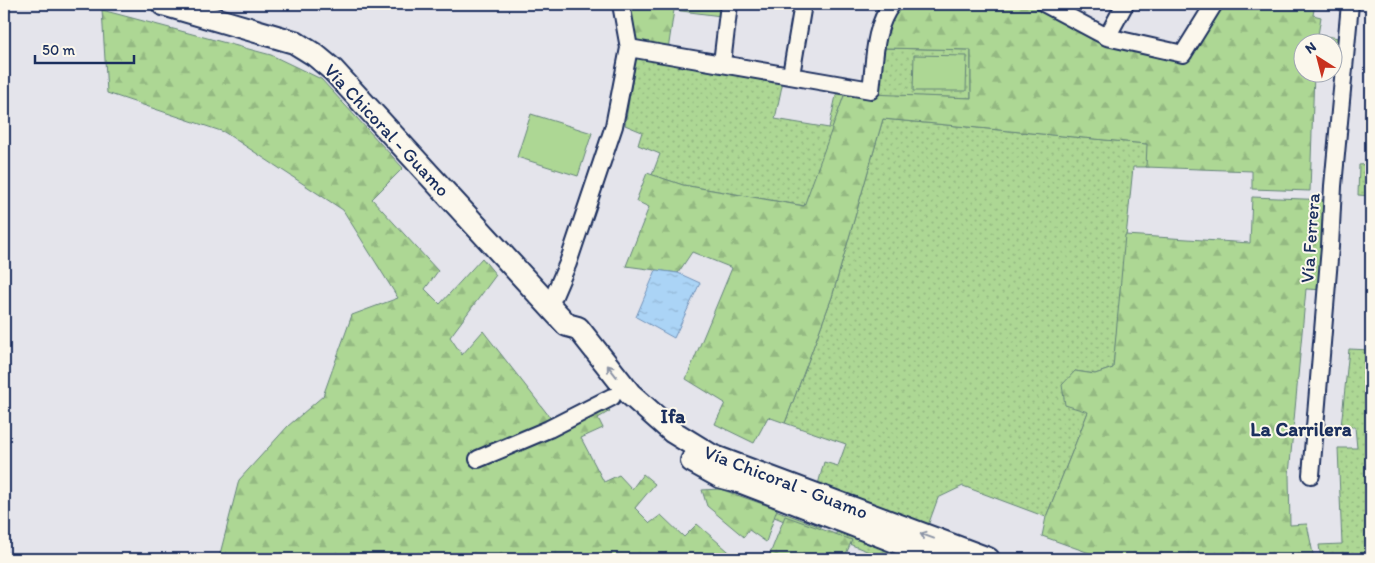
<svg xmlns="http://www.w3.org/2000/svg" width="1375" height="563" font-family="Itim,sans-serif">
  <defs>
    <pattern id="grass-dots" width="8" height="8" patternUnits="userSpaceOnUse" patternTransform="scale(1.25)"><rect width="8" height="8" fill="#add794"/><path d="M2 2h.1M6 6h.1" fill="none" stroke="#94b982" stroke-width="1.8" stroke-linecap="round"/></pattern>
    <pattern id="forest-firs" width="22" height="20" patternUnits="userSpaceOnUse" patternTransform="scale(1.25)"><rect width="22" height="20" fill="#add794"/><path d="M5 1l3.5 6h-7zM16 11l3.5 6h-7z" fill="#94b982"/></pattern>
    <pattern id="water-ripples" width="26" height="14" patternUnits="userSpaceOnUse" patternTransform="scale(1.25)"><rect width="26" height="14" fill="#abd4f6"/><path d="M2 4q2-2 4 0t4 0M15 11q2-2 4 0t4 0" fill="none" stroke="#93b6d5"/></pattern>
  </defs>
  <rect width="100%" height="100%" fill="#e4e4eb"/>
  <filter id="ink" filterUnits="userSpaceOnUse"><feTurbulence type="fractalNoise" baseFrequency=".02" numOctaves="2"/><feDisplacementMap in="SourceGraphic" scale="10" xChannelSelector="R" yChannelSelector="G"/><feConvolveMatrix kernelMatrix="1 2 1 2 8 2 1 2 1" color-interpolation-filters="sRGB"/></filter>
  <g filter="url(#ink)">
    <path fill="url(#grass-dots)" stroke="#648379" d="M 885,48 L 971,50 L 971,98 L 878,95 Z
      M 636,57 L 783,81 L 775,119 L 829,128 L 837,91 L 845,93 L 805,206 L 683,185 L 652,175 L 660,154 L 638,145 L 642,132 L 625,125 Z
      M 883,119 L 1148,144 L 1150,167 L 1133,167 L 1113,368 L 1095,374 L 1075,371 L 1088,412 L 1046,517 L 963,486 L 938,498 L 926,531 L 816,492 L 824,462 L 838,466 L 846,444 L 785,423 L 832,297 Z
      M 1371,164 L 1371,196 L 1358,195 L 1359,165 Z
      M 1349,349 L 1371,350 L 1371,559 L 1321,559 L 1319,545 L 1342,544 L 1338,448 L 1357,448 L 1355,427 L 1341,427 Z
      M 741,497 L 821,527 L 818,535 L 738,502 Z
      M 837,531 L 908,559 L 887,559 L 834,538 Z"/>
    <path fill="url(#forest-firs)" stroke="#648379" d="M 626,4 L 723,4 L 721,16 L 674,10 L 668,50 L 634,45 Z
      M 900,4 L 1036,4 L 1106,42 L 1184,58 L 1218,4 L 1315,4 L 1313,15 L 1321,17 L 1318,35 L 1339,38 L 1336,68 L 1333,68 L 1332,42 L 1302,42 L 1302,72 L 1314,73 L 1310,191 L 1252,189 L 1252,171 L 1146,167 L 1147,144 L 883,119 L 832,297 L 785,423 L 768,417 L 754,443 L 715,424 L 725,403 L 686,379 L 732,268 L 692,252 L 678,273 L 626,266 L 649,207 L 636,201 L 647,173 L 683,185 L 804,206 L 845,93 L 971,98 L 971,50 L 885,48 C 886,31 888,17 900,4 Z
      M 102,10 L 271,55 L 321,79 L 403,168 L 372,199 L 438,271 L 425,289 L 440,304 L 482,258 L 496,275 L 450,337 L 462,355 L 483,331 L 556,425 L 599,399 L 610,411 L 598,418 L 603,428 L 581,438 L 604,482 L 619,475 L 632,489 L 643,474 L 655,484 L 635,508 L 650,523 L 661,515 L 684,537 L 697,524 L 735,557 L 733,559 L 529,559 L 526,557 L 522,559 L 215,559 L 220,554 L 239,480 L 288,426 L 323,396 L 352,315 L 398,298 L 343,210 L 224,132 L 107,93 Z
      M 1252,197 L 1329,200 L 1325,290 L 1306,289 L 1289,475 L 1290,525 L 1307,524 L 1314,559 L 1093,559 L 1095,555 L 1042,536 L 1046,517 L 1088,412 L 1065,405 L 1062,385 L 1075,371 L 1095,374 L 1113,368 L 1125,235 L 1250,243 Z
      M 720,489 L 777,509 L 766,542 L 749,530 L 744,537 L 707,506 L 702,490 Z
      M 785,516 L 852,540 L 844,559 L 768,559 Z"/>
    <path fill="#add794" stroke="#648379" d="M 914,55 L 967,56 L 966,91 L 913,91 Z
      M 531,114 L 592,133 L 578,176 L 517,157 Z"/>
    <path fill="url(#water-ripples)" stroke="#7192b9" d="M 656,270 L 678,273 L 700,283 L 674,338 L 636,317 Z"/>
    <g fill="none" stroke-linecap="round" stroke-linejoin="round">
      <defs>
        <path id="street" d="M 1045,4 L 1107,37 L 1183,54 L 1214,4
          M 1107,37 L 1125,4
          M 629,48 L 871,90 C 875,61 873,28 892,4
          M 722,63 L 729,4
          M 791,75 L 803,4
          M 550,305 L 568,263 L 614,126 L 629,48 L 621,4
          M 478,459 L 549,429 L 612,397
          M 1311,475 L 1330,247 L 1333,186 L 1350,4"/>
        <path id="secondary" d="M 163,4 L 294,42 L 315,55 L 333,70 L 567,325 L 578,328 L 630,394 L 673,432 L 712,456 L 988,559
          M 692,461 L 719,476 L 742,482 L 942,559"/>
      </defs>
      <use href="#street" stroke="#1b2f5e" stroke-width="20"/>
      <use href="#secondary" stroke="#1b2f5e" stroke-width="26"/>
      <use href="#street" stroke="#fbf7ec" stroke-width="16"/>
      <use href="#secondary" stroke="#fbf7ec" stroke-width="22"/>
    </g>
    <defs><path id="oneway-shaft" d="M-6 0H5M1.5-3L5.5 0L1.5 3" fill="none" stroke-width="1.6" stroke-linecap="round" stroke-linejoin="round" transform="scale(1.25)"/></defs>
    <g stroke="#8b93a5">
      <use href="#oneway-shaft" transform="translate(612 371) rotate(-128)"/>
      <use href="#oneway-shaft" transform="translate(927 536) rotate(-160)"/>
    </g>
  </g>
  <g text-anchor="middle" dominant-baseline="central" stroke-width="4" stroke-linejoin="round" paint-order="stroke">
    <g font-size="19" fill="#1b2f5e" stroke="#fbf7ec">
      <text transform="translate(387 130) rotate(47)">Vía Chicoral - Guamo</text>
      <text transform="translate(1310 238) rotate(-86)">Vía Ferrera</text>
      <text transform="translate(786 482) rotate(21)">Vía Chicoral - Guamo</text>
    </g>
    <g font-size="20" font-weight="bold" fill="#1b2f5e" stroke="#fbf7ec">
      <text x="673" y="416">Ifa</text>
      <text x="1301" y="429">La Carrilera</text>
    </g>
  </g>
  <rect width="1375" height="563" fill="none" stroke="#fbf7ec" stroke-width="20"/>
  <rect x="10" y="10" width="1355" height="543" fill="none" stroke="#1b2f5e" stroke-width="2" filter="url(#ink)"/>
  <g transform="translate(1318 58) rotate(324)"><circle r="24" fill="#fbf7ec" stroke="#a1a7b3"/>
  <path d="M0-4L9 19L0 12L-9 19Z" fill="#c8321e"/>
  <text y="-8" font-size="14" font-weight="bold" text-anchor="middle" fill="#1b2f5e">N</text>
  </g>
  <path d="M35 55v8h99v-8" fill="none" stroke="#1b2f5e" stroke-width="2.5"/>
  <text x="42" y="55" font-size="15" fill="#1b2f5e" stroke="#fbf7ec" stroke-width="4" paint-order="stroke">50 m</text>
</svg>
